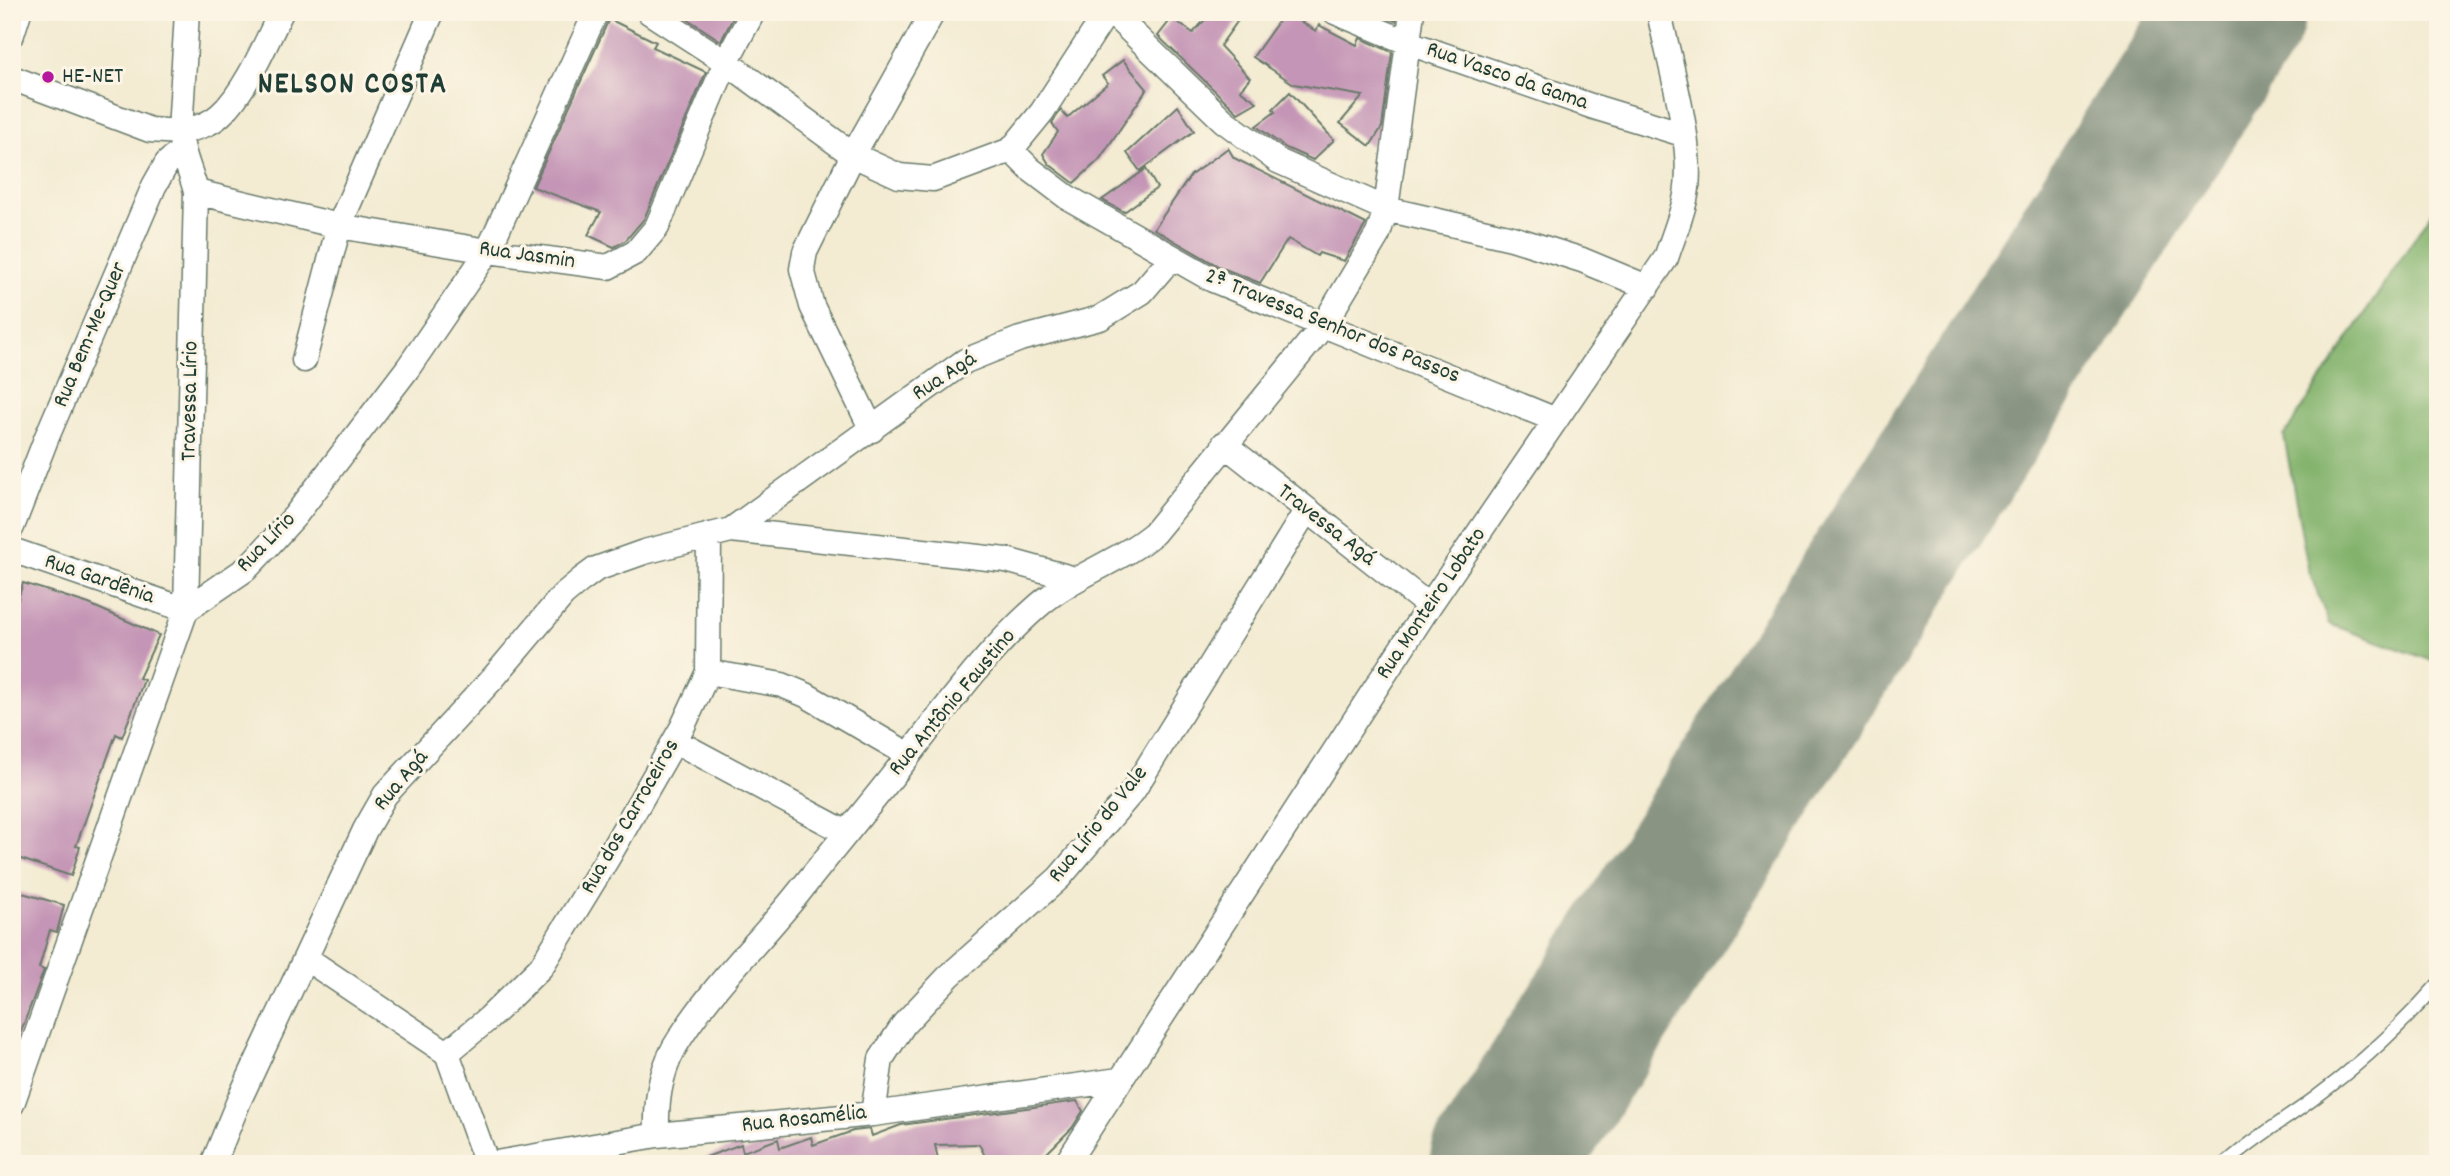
<svg xmlns="http://www.w3.org/2000/svg" width="2450" height="1176" font-family="Dekko,sans-serif">
  <rect width="100%" height="100%" fill="#fcf5e5"/>
  <filter id="ink" filterUnits="userSpaceOnUse"><feTurbulence type="fractalNoise" baseFrequency=".0143" numOctaves="2"/><feDisplacementMap in="SourceGraphic" scale="14" xChannelSelector="R" yChannelSelector="G"/><feConvolveMatrix kernelMatrix="1 2 1 2 8 2 1 2 1" color-interpolation-filters="sRGB"/></filter>
  <filter id="wash" filterUnits="userSpaceOnUse"><feTurbulence type="fractalNoise" baseFrequency=".00686" numOctaves="4" result="noise"/><feDisplacementMap in="SourceGraphic" scale="28" xChannelSelector="R" yChannelSelector="G"/><feGaussianBlur stdDeviation="1.57" result="paint"/><feColorMatrix in="noise" values="0 0 0 0 0 0 0 0 0 0 0 0 0 0 0 0 0 1.4 0 .05"/><feComposite in="paint" operator="in"/></filter>
  <g filter="url(#wash)">
    <rect width="100%" height="100%" fill="#f3ebd2"/>
    <path fill="#82b26c" stroke="#507850" stroke-width="2" d="M 2438,203 L 2438,658 L 2430,660 L 2329,624 L 2308,568 L 2284,436 Z"/>
    <g fill="none" stroke-linecap="round" stroke-linejoin="round">
      <path stroke="#899483" stroke-width="145" d="M 1502,1164 L 2233,12"/>
    </g>
    <g id="blocks">
      <path fill="#c495b6" d="M 677,12 L 736,12 L 721,41 Z
        M 1212,12 L 1244,12 L 1220,46 L 1250,78 L 1240,90 L 1257,102 L 1238,113 L 1158,36 L 1172,18 L 1193,33 Z
        M 1285,12 L 1316,31 L 1319,25 L 1357,45 L 1360,38 L 1392,52 L 1382,127 L 1370,146 L 1340,123 L 1363,96 L 1294,84 L 1253,57 Z
        M 1374,12 L 1397,12 L 1396,21 Z
        M 609,19 L 656,42 L 653,47 L 706,72 L 644,219 L 626,240 L 614,247 L 588,235 L 601,212 L 533,187 Z
        M 1123,60 L 1147,89 L 1099,160 L 1074,183 L 1049,164 L 1043,154 L 1058,132 L 1052,123 L 1061,110 L 1067,118 L 1108,83 L 1102,76 Z
        M 1290,92 L 1334,140 L 1313,160 L 1286,148 L 1256,126 L 1275,112 L 1273,109 Z
        M 1178,106 L 1194,131 L 1140,171 L 1127,153 Z
        M 1228,148 L 1234,158 L 1366,224 L 1344,261 L 1319,253 L 1317,256 L 1288,239 L 1260,283 L 1220,267 L 1154,229 L 1191,175 Z
        M 1146,169 L 1157,188 L 1124,212 L 1102,200 Z
        M 23,583 L 89,604 L 159,635 L 139,678 L 144,680 L 122,737 L 116,734 L 76,846 L 80,847 L 71,876 L 12,856 L 12,618 Z
        M 12,890 L 64,905 L 57,932 L 50,930 L 39,968 L 44,970 L 15,1047 L 12,1047 Z
        M 1077,1101 L 1083,1111 L 1072,1128 L 1036,1164 L 989,1164 L 979,1144 L 935,1145 L 939,1164 L 693,1162 L 741,1144 L 743,1152 L 778,1139 L 780,1148 L 811,1137 L 813,1145 L 853,1131 L 870,1129 L 872,1136 L 901,1125 Z"/>
    </g>
  </g>
  <g filter="url(#ink)">
    <use href="#blocks" fill-opacity="0" stroke="#697a6b" stroke-width="2"/>
    <g fill="none" stroke-linecap="round" stroke-linejoin="round">
      <defs>
        <path id="lane" d="M 2225,1164 C 2253,1138 2286,1120 2316,1097 C 2361,1064 2401,1026 2438,984"/>
        <path id="street" d="M 281,12 C 266,43 245,93 220,115 C 208,126 194,128 180,132 C 181,153 191,171 196,192 L 339,226 L 488,251 L 608,267 L 636,252 L 657,227 L 726,62 L 753,12
          M 649,12 L 726,62 L 853,155 L 899,176 L 933,179 L 1011,150 L 1042,112 L 1107,12
          M 1111,12 L 1224,121 L 1278,161 L 1386,209 L 1512,238 L 1582,260 L 1647,287
          M 1335,12 L 1409,43 L 1591,106 L 1683,134
          M 12,34 L 19,12
          M 12,78 L 150,130 L 180,132 L 187,12
          M 1011,150 L 1030,169 L 1067,197 L 1213,280 L 1556,420
          M 304,360 L 339,226 L 432,12
          M 872,430 L 812,306 L 802,269 L 805,252 L 853,155 L 933,12
          M 1224,444 L 1429,606
          M 12,527 L 46,439 L 154,186 L 167,163 L 181,151
          M 731,530 L 1006,560 L 1075,579
          M 12,550 L 186,610 L 196,192
          M 708,672 L 782,685 L 806,695 L 909,755
          M 675,741 L 845,832
          M 307,959 L 447,1053 L 487,1164
          M 447,1053 L 489,1018 L 541,967 L 607,859 L 682,728 L 708,672 L 709,535
          M 12,1104 L 186,610 L 246,569 L 265,549 L 295,516 L 408,368 L 488,251 L 596,12
          M 873,1114 L 881,1059 L 904,1024 L 949,976 L 1059,878 L 1133,791 L 1306,511
          M 657,1135 C 656,1104 659,1076 674,1048 C 708,990 758,944 800,891 C 837,844 876,798 913,750 C 951,701 990,648 1038,606 C 1073,575 1118,563 1154,533 L 1323,326 L 1378,234 L 1386,209 L 1412,12
          M 213,1164 L 240,1098 L 365,830 L 385,795 L 494,677 L 563,595 L 581,580 L 596,569 L 644,552 L 731,530 L 965,361 L 1020,339 L 1100,318 L 1142,292 L 1172,257
          M 491,1164 L 657,1135 L 873,1114 L 1119,1080
          M 1066,1164 L 1429,606 L 1666,258 C 1673,237 1682,216 1686,195 C 1695,146 1669,62 1659,12"/>
      </defs>
      <use href="#lane" stroke="#697a6b" stroke-width="15"/>
      <use href="#street" stroke="#697a6b" stroke-width="27"/>
      <use href="#lane" stroke="#fff" stroke-width="12"/>
      <use href="#street" stroke="#fff" stroke-width="24"/>
    </g>
  </g>
  <circle fill="#b5179e" stroke="#fcf5e5" stroke-width="2.5" cx="48" cy="77" r="7"/>
  <g text-anchor="middle" dominant-baseline="central" stroke-width="6" stroke-linejoin="round" paint-order="stroke">
    <g font-size="23" fill="#1f3d34" stroke="#fcf5e5" text-anchor="start">
      <text x="62" y="77">HE-NET</text>
    </g>
    <g font-size="23" fill="#1f3d34" stroke="#fcf5e5">
      <text transform="translate(1507 77) rotate(19)">Rua Vasco da Gama</text>
      <text transform="translate(527 256) rotate(8)">Rua Jasmin</text>
      <text transform="translate(1332 327) rotate(22)">2ª Travessa Senhor dos Passos</text>
      <text transform="translate(91 335) rotate(-67)">Rua Bem-Me-Quer</text>
      <text transform="translate(945 377) rotate(-33)">Rua Agá</text>
      <text transform="translate(191 401) rotate(-89)">Travessa Lírio</text>
      <text transform="translate(1326 526) rotate(38)">Travessa Agá</text>
      <text transform="translate(267 543) rotate(-46)">Rua Lírio</text>
      <text transform="translate(99 580) rotate(19)">Rua Gardênia</text>
      <text transform="translate(1432 604) rotate(-56)">Rua Monteiro Lobato</text>
      <text transform="translate(953 703) rotate(-50)">Rua Antônio Faustino</text>
      <text transform="translate(402 781) rotate(-50)">Rua Agá</text>
      <text transform="translate(631 817) rotate(-60)">Rua dos Carroceiros</text>
      <text transform="translate(1099 825) rotate(-51)">Rua Lírio do Vale</text>
      <text transform="translate(804 1120) rotate(-6)">Rua Rosamélia</text>
    </g>
    <g font-size="30" font-weight="bold" letter-spacing="2" fill="#1f3d34" stroke="#fcf5e5">
      <text x="353" y="86">NELSON COSTA</text>
    </g>
  </g>
  <rect width="2450" height="1176" fill="none" stroke="#fcf5e5" stroke-width="42"/>
</svg>
